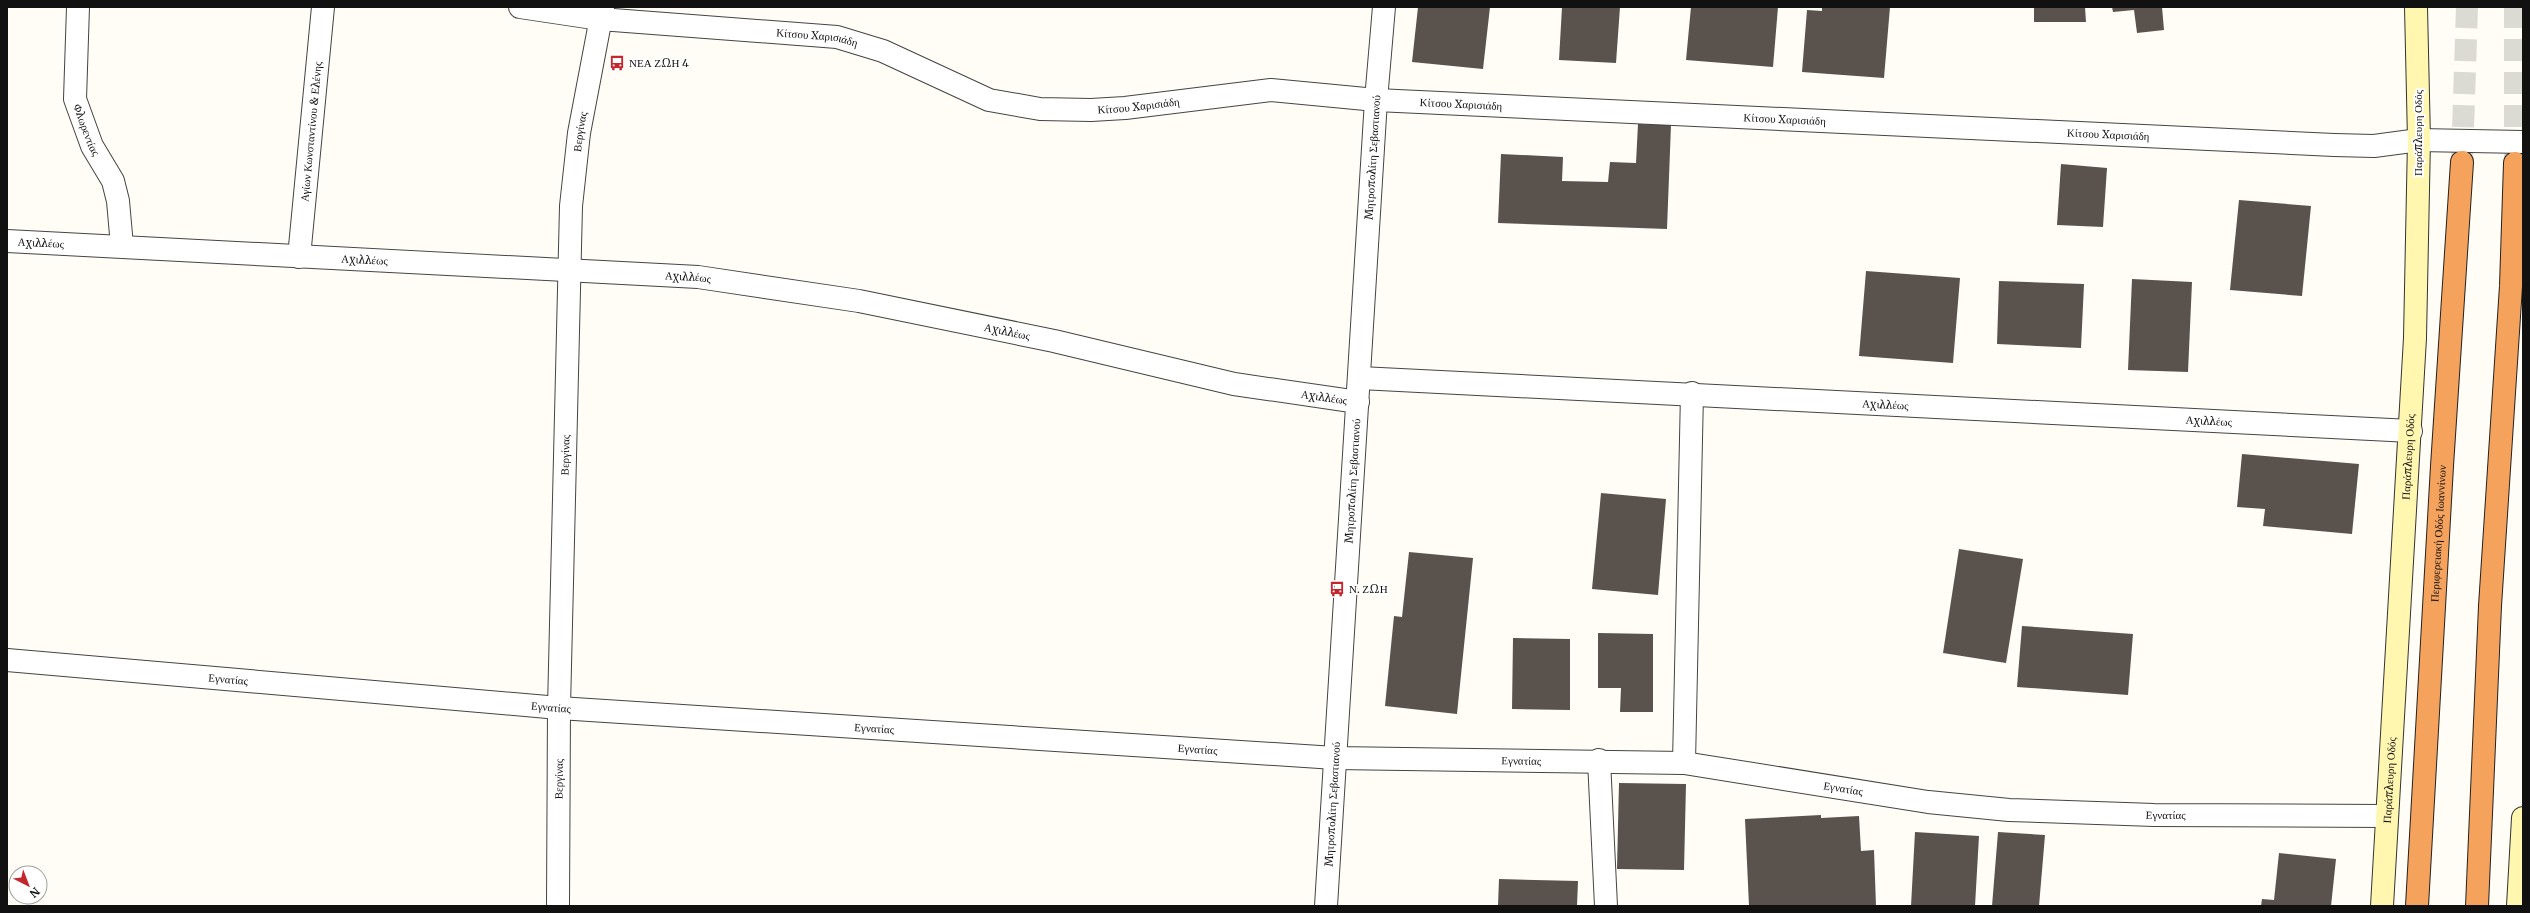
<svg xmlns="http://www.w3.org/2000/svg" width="2530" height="913" font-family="Merriweather,serif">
  <rect width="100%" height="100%" fill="#fffdf5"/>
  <path fill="#5a524d" d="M 1418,7 L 1490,7 L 1483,69 L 1412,62 Z
    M 1562,7 L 1620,7 L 1616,63 L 1559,60 Z
    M 1691,7 L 1778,7 L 1773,67 L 1686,60 Z
    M 1822,7 L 1890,7 L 1884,78 L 1802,72 L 1807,10 L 1822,11 Z
    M 2034,7 L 2085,7 L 2086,22 L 2034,22 Z
    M 2112,7 L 2162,7 L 2164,30 L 2137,33 L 2134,10 L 2113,12 Z
    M 1638,124 L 1671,125 L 1667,229 L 1498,223 L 1501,154 L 1563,157 L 1562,181 L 1608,182 L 1610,162 L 1636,163 Z
    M 2061,164 L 2107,168 L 2103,227 L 2057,225 Z
    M 2239,200 L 2311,206 L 2302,296 L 2230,290 Z
    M 1866,271 L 1960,278 L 1953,363 L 1859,356 Z
    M 2132,279 L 2192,282 L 2188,372 L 2128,370 Z
    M 1999,281 L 2084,284 L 2081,348 L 1997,344 Z
    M 2242,454 L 2359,464 L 2352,534 L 2263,526 L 2265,509 L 2237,507 Z
    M 1601,493 L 1666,499 L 1658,595 L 1592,589 Z
    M 1959,549 L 2023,559 L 2006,663 L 1943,653 Z
    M 1409,552 L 1473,558 L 1457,714 L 1385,706 L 1394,616 L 1402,617 Z
    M 2022,626 L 2133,634 L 2128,695 L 2017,687 Z
    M 1598,633 L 1653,634 L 1653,712 L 1620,712 L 1621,688 L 1598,688 Z
    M 1513,638 L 1570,639 L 1570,710 L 1512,709 Z
    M 1619,783 L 1686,784 L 1684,870 L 1617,869 Z
    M 1821,815 L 1821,818 L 1859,816 L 1861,851 L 1874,850 L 1876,906 L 1749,906 L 1745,819 Z
    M 1915,832 L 1979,836 L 1975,906 L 1911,906 Z
    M 1998,832 L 2045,835 L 2039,906 L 1992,906 Z
    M 2279,853 L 2336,859 L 2331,906 L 2261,906 L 2262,899 L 2274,900 Z
    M 1499,879 L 1578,881 L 1577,906 L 1498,906 Z"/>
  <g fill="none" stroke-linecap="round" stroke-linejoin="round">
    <path stroke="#dbdad3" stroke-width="22" stroke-dasharray="22 11" stroke-linecap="butt" d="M 2462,160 L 2467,7
      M 2515,160 L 2515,7"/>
    <defs>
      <g id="street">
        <path id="s1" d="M 78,7 L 75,99 L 92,146 L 113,181 L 118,201 L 122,246"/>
        <path id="s2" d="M 520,7 L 600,19 L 837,37 L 883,51 L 989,100 L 1040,109 L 1091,110 L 1125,108 L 1271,90 L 1376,100 L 2334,145 L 2374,146 L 2419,140 L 2523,142"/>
        <path id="s3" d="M 7,241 L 698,277 L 859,301 L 1054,341 L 1234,384 L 1358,402"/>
        <path id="s4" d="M 299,257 L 323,7"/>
        <path id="s5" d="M 1360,378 L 2411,431"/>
        <path id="s6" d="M 7,660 L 559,708 L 1335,758 L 1684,763 L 1928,802 L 2009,810 L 2154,815 L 2387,816"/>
        <path d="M 1599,760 L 1606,906"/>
        <path d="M 1684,763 L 1692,393"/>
        <path id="s7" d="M 558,906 L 559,708 L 571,206 L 579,133 L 603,7"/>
        <path id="s8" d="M 1326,906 L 1376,100 L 1384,7"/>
      </g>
      <g id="secondary">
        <path id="s9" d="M 2382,906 L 2415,338 L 2419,140 L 2416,7"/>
        <path d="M 2518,906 L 2523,818"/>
      </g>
      <g id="highway">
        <path id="s10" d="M 2417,906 L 2442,466 L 2462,162"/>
        <path d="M 2477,906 L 2490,606 L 2511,286 L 2515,163"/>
      </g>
    </defs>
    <use href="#street" stroke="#444" stroke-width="24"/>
    <use href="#secondary" stroke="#333" stroke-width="24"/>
    <use href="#highway" stroke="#222" stroke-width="24"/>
    <use href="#street" stroke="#fff" stroke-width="22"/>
    <use href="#secondary" stroke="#fff6b0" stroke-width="22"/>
    <use href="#highway" stroke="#f5a25d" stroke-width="22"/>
  </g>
  <defs>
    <symbol id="bus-bare" viewBox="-9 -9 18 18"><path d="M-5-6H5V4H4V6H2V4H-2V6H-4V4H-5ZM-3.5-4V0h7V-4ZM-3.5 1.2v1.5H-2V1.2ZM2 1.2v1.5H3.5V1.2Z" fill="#c4262e" stroke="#fff" stroke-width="2.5" paint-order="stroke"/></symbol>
  </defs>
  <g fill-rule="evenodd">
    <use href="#bus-bare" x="606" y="52" width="22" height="22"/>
    <use href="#bus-bare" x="1326" y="578" width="22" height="22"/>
  </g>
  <g text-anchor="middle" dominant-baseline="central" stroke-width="4" stroke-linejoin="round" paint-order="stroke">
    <g font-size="11" fill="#111" stroke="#fff">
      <text stroke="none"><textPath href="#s2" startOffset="299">Κίτσου Χαρισιάδη</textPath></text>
      <text stroke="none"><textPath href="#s2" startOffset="958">Κίτσου Χαρισιάδη</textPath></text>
      <text stroke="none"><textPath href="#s2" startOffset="634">Κίτσου Χαρισιάδη</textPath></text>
      <text stroke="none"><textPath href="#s2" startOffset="1282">Κίτσου Χαρισιάδη</textPath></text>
      <text stroke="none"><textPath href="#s1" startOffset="125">Φλωρεντίας</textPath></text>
      <text stroke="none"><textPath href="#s4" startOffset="126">Αγίων Κωνσταντίνου &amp; Ελένης</textPath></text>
      <text stroke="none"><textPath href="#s7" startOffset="775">Βεργίνας</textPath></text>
      <text transform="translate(2418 133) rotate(-90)">Παράπλευρη Οδός</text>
      <text stroke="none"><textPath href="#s2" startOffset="1606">Κίτσου Χαρισιάδη</textPath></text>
      <text stroke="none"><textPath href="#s8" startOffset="750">Μητροπολίτη Σεβαστιανού</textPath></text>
      <text stroke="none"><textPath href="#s3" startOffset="34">Αχιλλέως</textPath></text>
      <text stroke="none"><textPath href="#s3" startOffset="358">Αχιλλέως</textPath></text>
      <text stroke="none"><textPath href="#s3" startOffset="682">Αχιλλέως</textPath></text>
      <text stroke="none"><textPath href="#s3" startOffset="1006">Αχιλλέως</textPath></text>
      <text stroke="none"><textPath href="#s3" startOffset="1330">Αχιλλέως</textPath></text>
      <text stroke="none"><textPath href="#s5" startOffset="526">Αχιλλέως</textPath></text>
      <text stroke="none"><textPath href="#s5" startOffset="850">Αχιλλέως</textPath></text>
      <text stroke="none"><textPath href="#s7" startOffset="451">Βεργίνας</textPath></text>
      <text stroke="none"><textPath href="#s9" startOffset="450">Παράπλευρη Οδός</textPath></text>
      <text stroke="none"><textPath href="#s8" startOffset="426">Μητροπολίτη Σεβαστιανού</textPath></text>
      <text stroke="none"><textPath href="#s10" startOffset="373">Περιφερειακή Οδός Ιωαννίνων</textPath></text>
      <text stroke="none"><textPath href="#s6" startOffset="222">Εγνατίας</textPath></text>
      <text stroke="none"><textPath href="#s6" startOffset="546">Εγνατίας</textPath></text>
      <text stroke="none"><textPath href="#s6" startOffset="870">Εγνατίας</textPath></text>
      <text stroke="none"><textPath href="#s6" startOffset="1194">Εγνατίας</textPath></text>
      <text stroke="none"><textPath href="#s6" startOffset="1518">Εγνατίας</textPath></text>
      <text stroke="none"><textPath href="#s7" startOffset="127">Βεργίνας</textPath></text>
      <text stroke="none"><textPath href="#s9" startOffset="126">Παράπλευρη Οδός</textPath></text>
      <text stroke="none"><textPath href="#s6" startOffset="1842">Εγνατίας</textPath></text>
      <text stroke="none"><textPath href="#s8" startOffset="102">Μητροπολίτη Σεβαστιανού</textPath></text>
      <text stroke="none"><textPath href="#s6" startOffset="2166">Εγνατίας</textPath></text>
    </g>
    <g font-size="11" fill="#111" stroke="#fff" text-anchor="start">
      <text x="629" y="63">ΝΕΑ ΖΩΗ 4</text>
      <text x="1349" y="589">Ν. ΖΩΗ</text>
    </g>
  </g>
  <rect width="2530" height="913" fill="none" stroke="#111111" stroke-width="16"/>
  <g transform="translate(28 885) rotate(138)"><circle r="19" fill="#ffffff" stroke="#a0a0a0"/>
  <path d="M0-3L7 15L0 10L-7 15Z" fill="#c4262e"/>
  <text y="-6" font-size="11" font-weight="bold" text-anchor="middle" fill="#111111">N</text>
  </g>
</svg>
